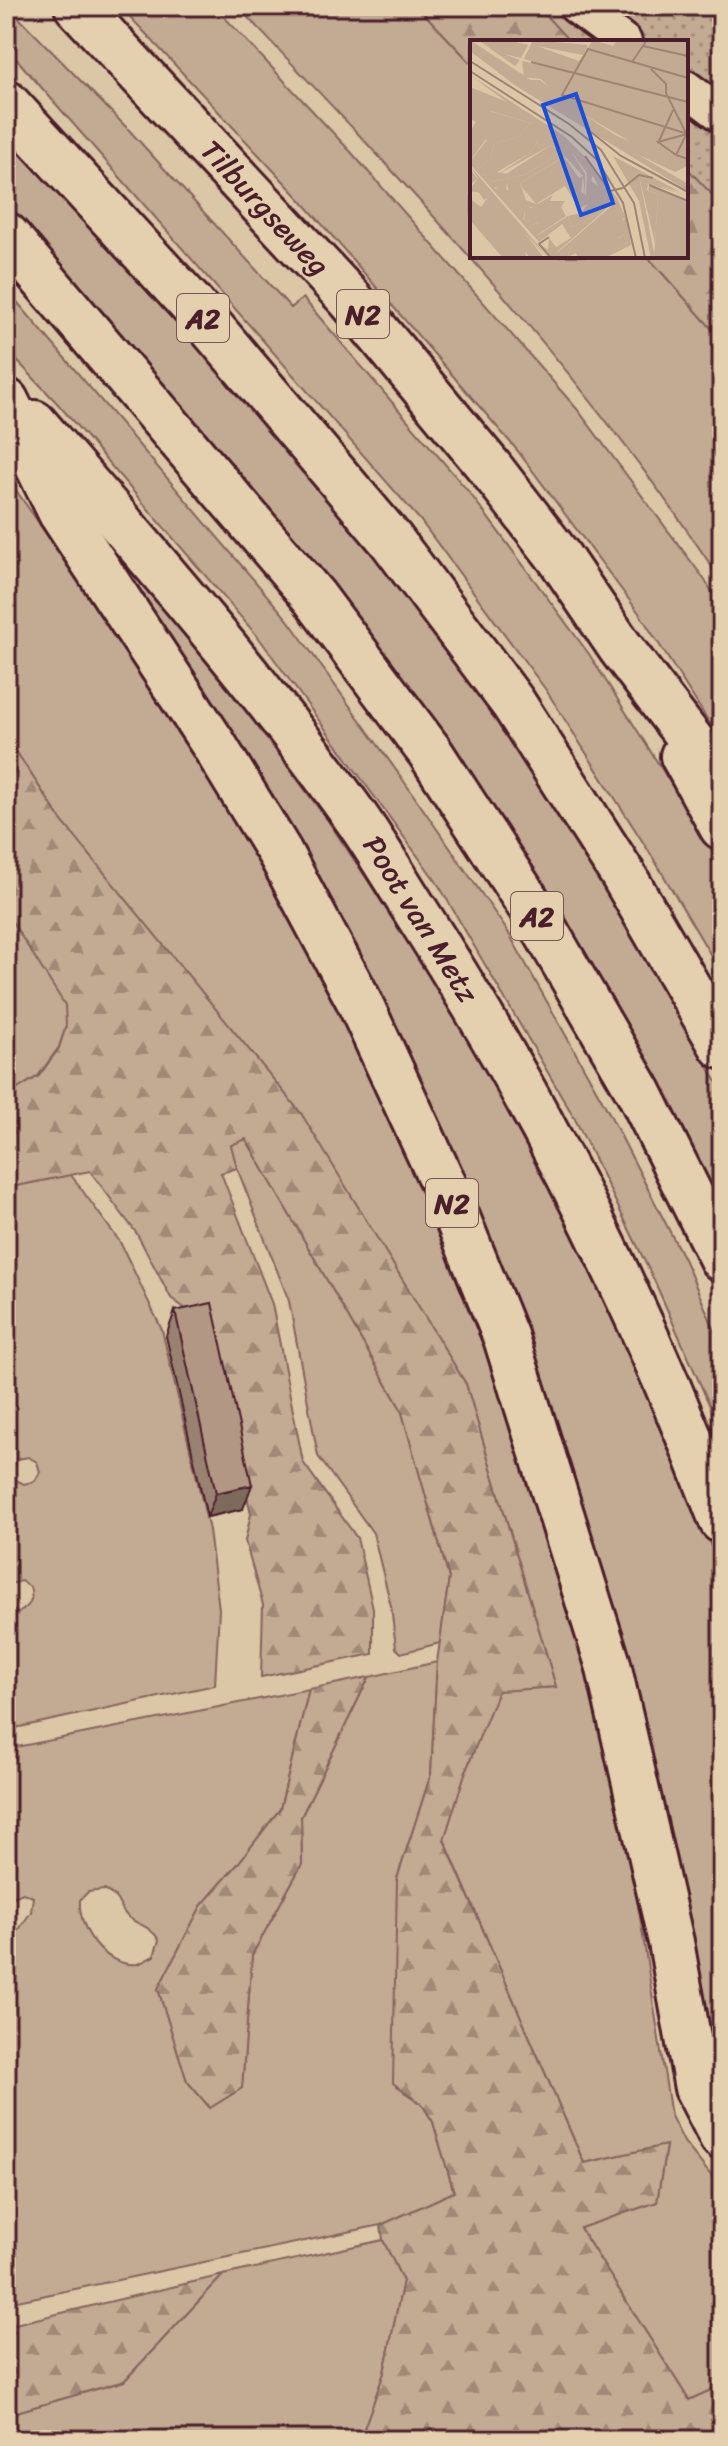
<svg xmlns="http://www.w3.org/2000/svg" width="728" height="2446" font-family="Sriracha,sans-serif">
  <defs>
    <pattern id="forest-firs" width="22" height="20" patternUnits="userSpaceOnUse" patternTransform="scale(2)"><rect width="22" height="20" fill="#c3aa92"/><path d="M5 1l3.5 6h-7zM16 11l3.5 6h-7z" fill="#a08a77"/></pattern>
    <pattern id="park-dots" width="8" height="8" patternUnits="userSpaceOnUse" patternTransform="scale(2)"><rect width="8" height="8" fill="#c3aa92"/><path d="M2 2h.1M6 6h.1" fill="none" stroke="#a08a77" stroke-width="1.8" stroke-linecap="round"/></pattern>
  </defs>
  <rect width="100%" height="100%" fill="#dbc6a6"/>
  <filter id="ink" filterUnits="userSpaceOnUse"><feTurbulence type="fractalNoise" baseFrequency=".0125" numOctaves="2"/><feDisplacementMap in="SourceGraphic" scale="16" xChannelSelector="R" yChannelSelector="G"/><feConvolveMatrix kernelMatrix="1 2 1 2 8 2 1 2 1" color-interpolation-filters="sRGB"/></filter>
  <g filter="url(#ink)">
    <path fill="#c3aa92" stroke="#86645e" stroke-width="2" fill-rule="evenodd" d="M 120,6 L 214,6 L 351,152 L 577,409 L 702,576 L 722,607 L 722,742 L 639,613 L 517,450 L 301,200 Z
      M 237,6 L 417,6 L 472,64 L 472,256 L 647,256 L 722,340 L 722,582 C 585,373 409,186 237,6 Z
      M 17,16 L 129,130 L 291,308 L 303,298 L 469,492 L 589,654 L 704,836 L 722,869 L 722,974 L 655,861 L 546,690 L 420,520 L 6,47 L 6,26 Z
      M 6,132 L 179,320 L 374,554 L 495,716 L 604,884 L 722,1091 L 722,1215 C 642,1051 554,888 447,741 C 349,607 242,479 135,352 C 93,303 48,257 6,208 Z
      M 6,289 L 288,620 L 401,777 L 508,932 L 607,1109 L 685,1261 L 722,1347 L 722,1433 L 654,1280 L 575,1119 L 438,884 L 259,638 L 58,404 L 6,349 Z
      M 20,431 L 217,671 L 328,821 L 422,961 L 528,1141 L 607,1299 L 676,1454 L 722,1576 L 722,2091 L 676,1896 L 460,1176 Z
      M 6,476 L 199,752 L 264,860 L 339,1006 L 426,1190 L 490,1347 L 587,1670 L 638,1904 L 671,2116 L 684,2142 L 722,2189 L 722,2385 L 689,2400 L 580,2228 L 657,2202 L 666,2146 L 584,2163 L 444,1839 L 465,1773 L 498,1690 L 556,1687 L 466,1384 L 61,820 L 6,736 Z
      M 6,912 L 66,1005 L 66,1026 L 59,1047 L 38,1076 L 6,1096 Z
      M 246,1139 L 401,1409 L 449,1578 L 440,1643 L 401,1653 L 396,1648 L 391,1606 L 373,1533 L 318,1456 L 289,1301 L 237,1168 L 230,1145 Z
      M 71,1175 L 120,1242 L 162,1330 L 209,1530 L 219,1609 L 215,1685 L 6,1730 L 6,1606 L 18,1613 C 30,1606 34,1601 30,1587 L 21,1581 L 10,1584 L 6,1591 L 6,1188 ZM 28,1457 L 37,1462 L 40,1472 L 35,1481 L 24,1484 L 14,1479 L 12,1469 L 18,1459 Z
      M 437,1662 L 431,1774 L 397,1879 L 404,2092 L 422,2104 L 433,2122 L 454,2192 L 381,2225 L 8,2303 L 6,1974 L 13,1958 L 13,1938 L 31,1912 L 33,1897 L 23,1893 L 6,1900 L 6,1749 L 309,1689 L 280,1809 L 237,1865 L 201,1906 L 158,1989 L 187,2081 L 210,2108 L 242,2088 L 252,1955 L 302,1864 L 301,1817 L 369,1677 ZM 104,1890 C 121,1898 116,1903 126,1915 C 137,1926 149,1924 159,1940 L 154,1956 C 149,1958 142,1963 137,1964 C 104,1967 78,1929 80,1900 L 88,1892 Z
      M 383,2240 L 403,2281 L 384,2373 L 360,2440 L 6,2440 L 6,2411 L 13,2413 L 124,2381 L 223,2275 Z"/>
    <path fill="url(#forest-firs)" stroke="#86645e" stroke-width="2" d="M 417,6 L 564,6 L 610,42 L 472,42 L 472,64 Z
      M 686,99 L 722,125 L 722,340 L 647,256 L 686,256 Z
      M 6,736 L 61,820 L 301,1113 L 466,1384 L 556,1687 L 498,1691 L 465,1773 L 444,1840 L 584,2163 L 666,2145 L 657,2202 L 580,2228 L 689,2400 L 722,2385 L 722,2437 L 716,2440 L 360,2440 L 384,2373 L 403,2281 L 383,2240 L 381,2225 L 454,2192 L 433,2122 L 422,2104 L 393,2083 L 397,1879 L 431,1774 L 437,1662 L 449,1578 L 401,1409 L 246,1139 L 231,1145 L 237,1168 L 221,1173 L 272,1304 L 303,1462 L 357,1538 L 373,1608 L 373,1654 L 261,1677 L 263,1605 L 245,1541 L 251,1514 L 210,1327 L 171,1298 L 137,1234 L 90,1171 L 6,1188 L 6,1096 L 39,1076 L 59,1048 L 66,1026 L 65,1005 L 6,912 Z
      M 369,1677 L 301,1817 L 302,1864 L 252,1955 L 242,2088 L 210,2108 L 187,2081 L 158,1989 L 201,1906 L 237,1865 L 280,1809 L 309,1689 Z
      M 223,2275 L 124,2381 L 13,2413 L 6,2411 L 6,2326 Z"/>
    <path fill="url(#park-dots)" stroke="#86645e" stroke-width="2" d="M 537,6 L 722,6 L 722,205 L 686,167 L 686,42 L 570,42 Z"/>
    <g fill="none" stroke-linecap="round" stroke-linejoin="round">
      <defs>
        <path id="minor" d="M 576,6 L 624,42
          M 686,88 L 722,115"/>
        <g id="trunk">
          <path id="s1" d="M 77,6 L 350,299 L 491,469 L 559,557 L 620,647 L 722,781"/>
          <path d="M 6,401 L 61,513 L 214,745 L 280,853 L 358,999 L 443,1183 L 506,1338 L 608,1664 L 671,1942 L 697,2088 L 722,2137"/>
          <path id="s2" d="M 34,423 C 145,551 258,680 357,819 C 378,849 397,882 417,913 C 540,1104 642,1309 722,1521"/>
          <path d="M 683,756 L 722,827"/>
        </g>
        <path id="motorway" d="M 6,103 L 193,306 L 391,540 L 513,703 L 622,873 L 722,1046
          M 6,235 L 314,597 L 430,752 L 538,918 L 639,1092 L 722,1259"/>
      </defs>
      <use href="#minor" stroke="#4a1f2b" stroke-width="40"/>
      <use href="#trunk" stroke="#4a1f2b" stroke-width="50"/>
      <use href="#motorway" stroke="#4a1f2b" stroke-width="50"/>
      <use href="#minor" stroke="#e4d0ae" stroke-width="34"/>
      <use href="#trunk" stroke="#e4d0ae" stroke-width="44"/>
      <use href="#motorway" stroke="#e4d0ae" stroke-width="44"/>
    </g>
    <path fill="#998272" stroke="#4a1f2b" stroke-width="2" d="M 175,1311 L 243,1509 L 207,1517 L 166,1336 Z"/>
    <path fill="#7d6a5c" stroke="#4a1f2b" stroke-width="2" d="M 252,1485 L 243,1509 L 207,1517 L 216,1493 Z"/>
    <path fill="#b29784" stroke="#4a1f2b" stroke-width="2" d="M 212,1303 L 252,1485 L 216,1493 L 175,1311 Z"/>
  </g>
  <g text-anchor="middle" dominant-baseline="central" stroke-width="8" stroke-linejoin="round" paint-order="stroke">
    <g fill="#e4d0ae" stroke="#785452" stroke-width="2">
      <rect x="337" y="290" width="52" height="48" rx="6"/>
      <rect x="177" y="294" width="52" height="48" rx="6"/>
      <rect x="511" y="892" width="52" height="48" rx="6"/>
      <rect x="426" y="1179" width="52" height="48" rx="6"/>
    </g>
    <g font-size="28" font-weight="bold" fill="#4a1f2b">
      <text x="363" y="314">N2</text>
      <text x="203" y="318">A2</text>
      <text x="537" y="916">A2</text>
      <text x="452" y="1203">N2</text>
    </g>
    <g font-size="30" fill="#4a1f2b" stroke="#e4d0ae">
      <text stroke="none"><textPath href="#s1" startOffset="276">Tilburgseweg</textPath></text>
      <text stroke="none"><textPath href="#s2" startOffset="630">Poot van Metz</textPath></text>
    </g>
  </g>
  <g transform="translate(470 40)">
    <rect width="218" height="218" fill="#dbc6a6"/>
    <path d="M 0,0 L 145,95 L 218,126 L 205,132 L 167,114 L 218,144 L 218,151 L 46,46 L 0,11 ZM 0,35 L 94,96 L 116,118 L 147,158 L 141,162 L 133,156 L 115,120 ZM 19,71 L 61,83 L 48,97 L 24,103 L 21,118 L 8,129 L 17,98 L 1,119 ZM 68,101 L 60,113 L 27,132 L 36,134 L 81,105 L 91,113 L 54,135 L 22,142 L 11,133 ZM 102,113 L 117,129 L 127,156 L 127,174 L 102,187 L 98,176 L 111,173 L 118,164 L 109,168 L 95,146 L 66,164 L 52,147 L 63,166 L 50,143 L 94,117 L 109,138 L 113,136 L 111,152 L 116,155 L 117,133 ZM 143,116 L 210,152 L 170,141 L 185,218 L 181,218 L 169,161 ZM 0,126 L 43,176 L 79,218 L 53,191 L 74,218 L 59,217 L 55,211 L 57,218 L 41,218 L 0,171 L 0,159 L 11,167 L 19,156 L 0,150 L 8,138 ZM 30,142 L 37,143 L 36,149 L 61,168 L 83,155 L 80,161 L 95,161 L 91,167 L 96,176 L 67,195 L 63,185 L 69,182 L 54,180 L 55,171 L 25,150 ZM 146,162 L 154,176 L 148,199 L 157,192 L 159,201 L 135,218 L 108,218 L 106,213 L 96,218 L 104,202 L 85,215 Z" fill="#c3aa92"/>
    <path d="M 8,0 L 37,0 L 58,5 L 51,18 L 34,14 L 50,20 L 45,26 ZM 63,0 L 118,5 L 113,15 L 67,6 L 109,21 L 123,0 L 143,6 L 147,0 L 218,0 L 218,126 L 178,112 L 55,40 L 70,40 L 80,48 L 71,39 L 54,37 L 52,21 L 93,30 L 54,19 ZM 0,47 L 37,62 L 115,120 L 124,132 L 121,141 L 136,151 L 134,156 L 141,162 L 147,158 L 158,183 L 161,205 L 135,218 L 159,201 L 156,193 L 134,208 L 155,178 L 147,180 L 145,161 L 85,214 L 105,200 L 96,218 L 82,218 L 70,204 L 78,210 L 79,198 L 86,207 L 101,198 L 92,184 L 69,202 L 0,124 L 0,91 L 6,82 L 0,79 ZM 20,71 L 61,83 L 48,97 L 24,103 L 21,118 L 8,129 L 17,100 L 2,119 ZM 68,101 L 60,113 L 27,135 L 81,105 L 91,113 L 54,135 L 22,142 L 12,134 ZM 102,113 L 117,129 L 127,174 L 102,187 L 98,176 L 68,195 L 63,185 L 70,181 L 53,180 L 55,171 L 24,148 L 37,143 L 39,154 L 57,166 L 61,167 L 71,166 L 56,160 L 50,143 L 95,116 L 113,136 L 115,156 L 115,134 ZM 0,129 L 7,138 L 77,218 L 34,171 L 27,169 L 20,180 L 31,182 L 36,186 L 33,190 L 13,175 L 28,164 L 20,156 L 14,160 L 8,151 L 0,152 L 6,149 L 18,153 L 7,139 L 0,145 ZM 170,140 L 218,156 L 178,144 L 177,150 L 188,155 L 185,203 ZM 0,171 L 22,192 L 41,218 L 33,218 L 0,180 Z" fill="#c3aa92" fill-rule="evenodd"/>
    <path d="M 176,0 L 218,0 L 218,123 L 92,55 L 104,33 L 126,38 L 134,14 L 162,22 ZM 180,145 L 218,160 L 218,218 L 184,218 L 188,155 L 178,150 Z" fill="#c3aa92"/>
    <path fill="none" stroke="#a18375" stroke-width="2" d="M 173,6 L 218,16M 0,21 L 99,84 L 131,110 L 164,163 L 175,218M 61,22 L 218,62M 162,22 L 177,0M 181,29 L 196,44 L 196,53 L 216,93M 0,31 L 102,97 L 127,120 L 153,163 L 166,218M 218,38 L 118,9 L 92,55 L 218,94M 121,92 L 151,116 L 218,152M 216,95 L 206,115 L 218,119M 189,101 L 203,70M 206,115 L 188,102 L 217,94M 115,116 L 140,151 L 153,148 L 169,135 L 183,138M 179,145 L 218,161M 79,197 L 69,204 L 81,218"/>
    <path fill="#1d4ed8" fill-opacity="0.15" stroke="#1d4ed8" stroke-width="4" d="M 106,54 L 143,163 L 111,175 L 73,65 Z"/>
    <rect width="218" height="218" fill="none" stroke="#4a1f2b" stroke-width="4"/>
  </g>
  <rect width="728" height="2446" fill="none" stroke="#e4d0ae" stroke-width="32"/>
  <rect x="16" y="16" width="696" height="2414" fill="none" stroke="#4a1f2b" stroke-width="3" filter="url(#ink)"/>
</svg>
